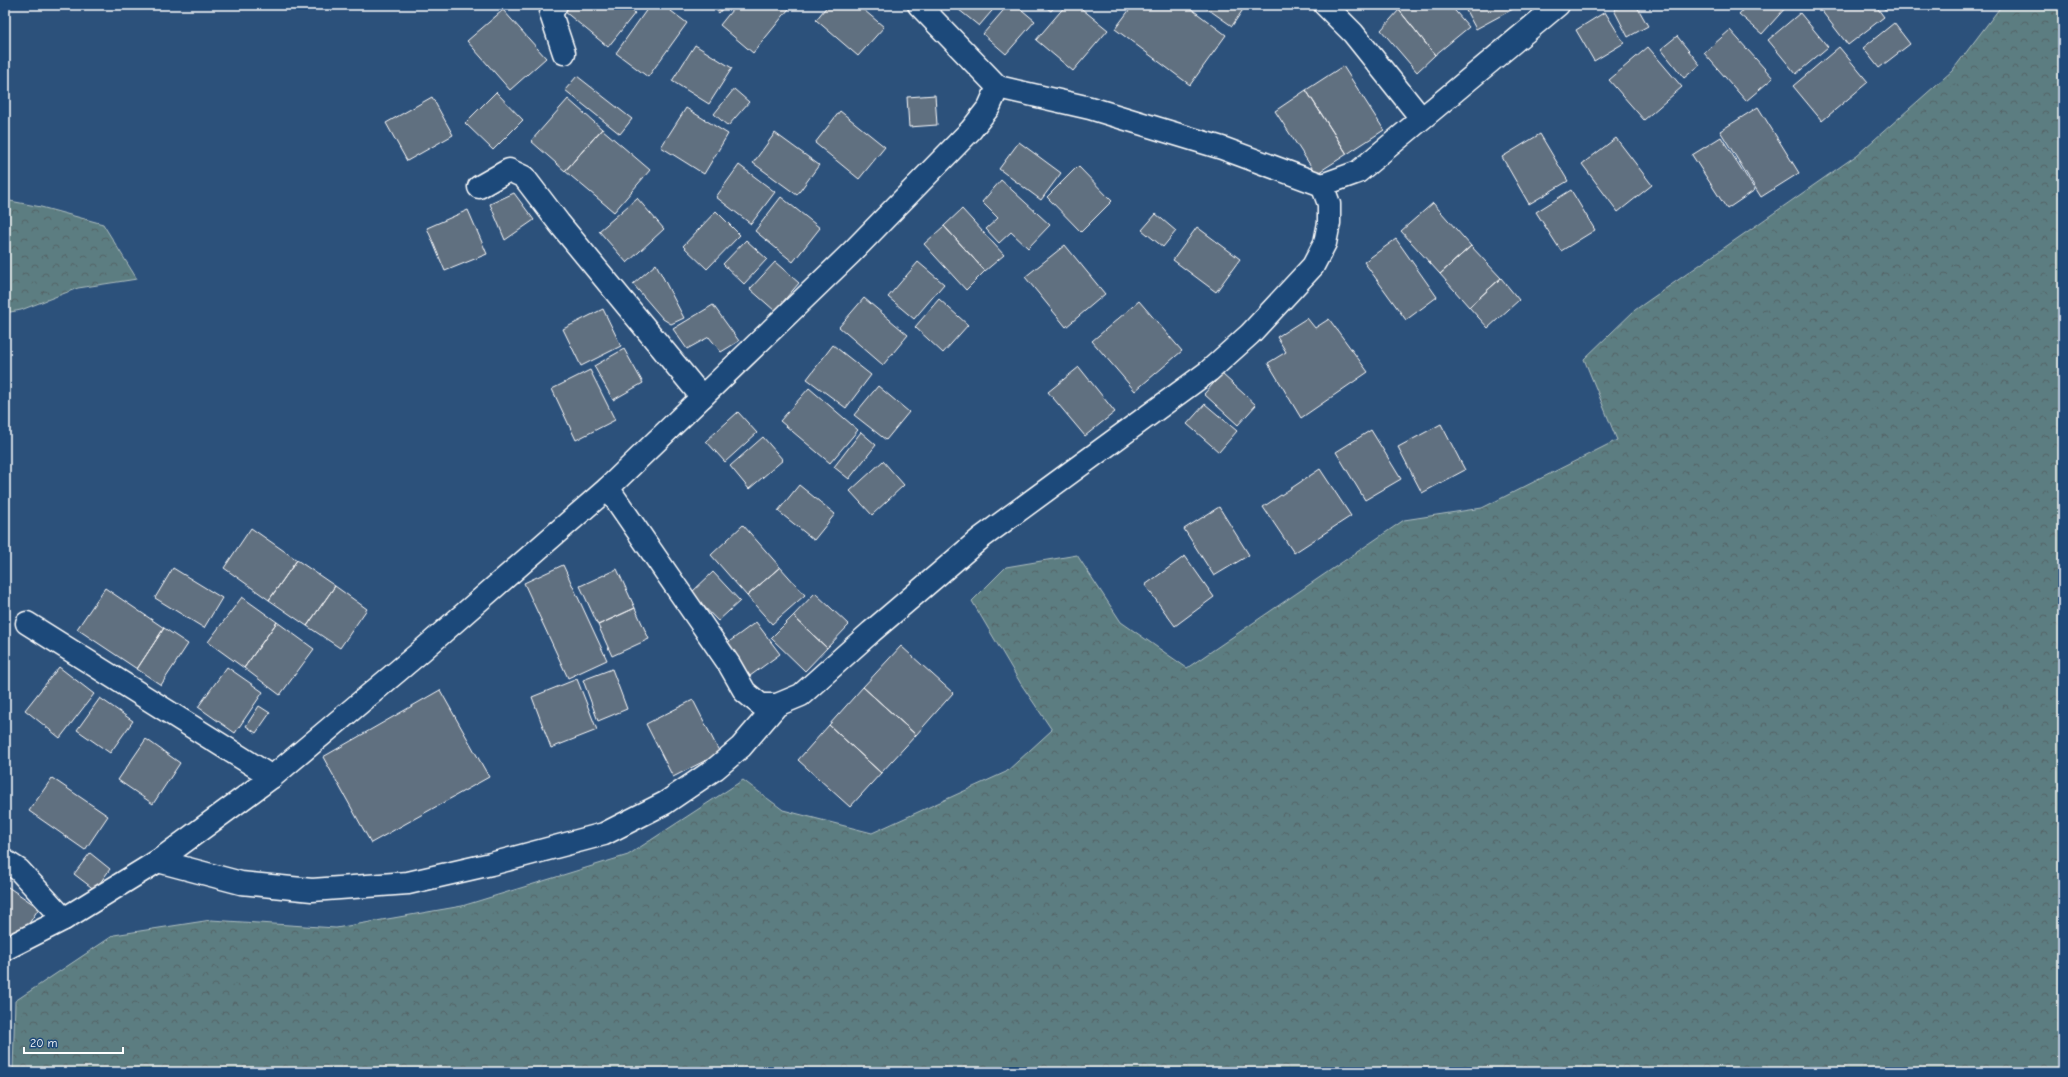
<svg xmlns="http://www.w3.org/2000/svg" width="2068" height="1077" font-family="'Comic Neue',sans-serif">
  <defs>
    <pattern id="forest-crowns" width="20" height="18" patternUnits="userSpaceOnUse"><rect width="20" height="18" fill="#5c7d81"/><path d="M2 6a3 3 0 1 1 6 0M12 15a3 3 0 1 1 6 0" fill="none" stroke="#546466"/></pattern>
  </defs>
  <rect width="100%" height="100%" fill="#2c517b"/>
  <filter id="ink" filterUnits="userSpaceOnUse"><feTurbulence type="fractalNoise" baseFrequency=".025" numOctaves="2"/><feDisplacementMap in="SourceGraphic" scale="8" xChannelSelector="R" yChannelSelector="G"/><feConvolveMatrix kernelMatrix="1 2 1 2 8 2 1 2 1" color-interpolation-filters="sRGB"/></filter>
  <g filter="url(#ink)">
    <path fill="url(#forest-crowns)" stroke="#aebec0" d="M 2002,5 L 2063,5 L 2063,1072 L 13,1072 L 15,1001 L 114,935 L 211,920 L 336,928 L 462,906 L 628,855 L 743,780 L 783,810 L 872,833 L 1006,772 L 1052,730 L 1021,684 L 972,601 L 1006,567 L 1077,555 L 1121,622 L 1187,668 L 1404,520 L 1482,508 L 1617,440 L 1584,359 L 1635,310 L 1857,155 L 1952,71 Z
      M 5,200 L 41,207 L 103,224 L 137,279 L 78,288 L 21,310 L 5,313 Z"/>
    <path fill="#616f80" stroke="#fff" d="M 561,5 L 624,5 L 635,13 L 608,47 L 559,7 Z
      M 650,5 L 663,5 L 687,23 L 648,77 L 616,53 Z
      M 710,5 L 725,5 L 719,13 Z
      M 736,5 L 792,5 L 753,53 L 720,25 Z
      M 828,5 L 858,5 L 884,27 L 858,56 L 816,20 Z
      M 953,5 L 997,5 L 979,26 Z
      M 1008,5 L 1016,5 L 1035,21 L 1006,54 L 983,34 Z
      M 1043,5 L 1056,5 L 1051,11 Z
      M 1066,5 L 1077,5 L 1108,30 L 1073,71 L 1036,40 Z
      M 1133,5 L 1186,5 L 1226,35 L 1190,85 L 1115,29 Z
      M 1202,5 L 1246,5 L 1232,26 Z
      M 1405,5 L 1450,5 L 1469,27 L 1435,55 L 1399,10 Z
      M 1463,5 L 1511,5 L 1513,9 L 1476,29 Z
      M 1623,5 L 1636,5 L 1648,26 L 1628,37 L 1614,10 Z
      M 1747,5 L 1785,5 L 1787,6 L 1762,34 L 1739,14 Z
      M 1817,5 L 1875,5 L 1884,17 L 1848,45 Z
      M 1881,5 L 1892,5 L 1885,10 Z
      M 503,10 L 546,58 L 510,90 L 467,41 Z
      M 1399,10 L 1435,55 L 1417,72 L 1381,30 Z
      M 1605,12 L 1624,43 L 1594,61 L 1576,30 Z
      M 1800,13 L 1828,47 L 1796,74 L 1768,40 Z
      M 1894,23 L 1910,44 L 1879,68 L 1863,48 Z
      M 1730,30 L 1773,78 L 1746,101 L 1704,53 Z
      M 1677,36 L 1700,65 L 1684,78 L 1661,49 Z
      M 695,45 L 732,68 L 709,104 L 672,81 Z
      M 1648,47 L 1682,87 L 1644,120 L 1609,80 Z
      M 1839,47 L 1868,82 L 1822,121 L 1793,86 Z
      M 1343,66 L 1384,130 L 1347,154 L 1306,90 Z
      M 577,76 L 632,119 L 620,134 L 565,90 Z
      M 734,89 L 749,102 L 728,126 L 714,114 Z
      M 1306,90 L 1347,154 L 1316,174 L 1275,111 Z
      M 496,92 L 523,120 L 493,150 L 465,123 Z
      M 935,95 L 937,125 L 909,127 L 907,97 Z
      M 432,97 L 453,135 L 407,161 L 386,123 Z
      M 568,99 L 602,129 L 565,171 L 531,141 Z
      M 1758,107 L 1799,173 L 1761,197 L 1720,131 Z
      M 686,108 L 728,134 L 704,174 L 661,147 Z
      M 840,111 L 885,147 L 859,179 L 815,143 Z
      M 602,129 L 650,170 L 614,212 L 565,171 Z
      M 775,133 L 819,165 L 797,195 L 753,163 Z
      M 1540,134 L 1568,181 L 1529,204 L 1502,157 Z
      M 1721,137 L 1755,190 L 1727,209 L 1692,155 Z
      M 1616,138 L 1652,185 L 1618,212 L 1582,164 Z
      M 1019,142 L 1061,173 L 1041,200 L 999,169 Z
      M 739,165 L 775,192 L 751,224 L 716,197 Z
      M 1078,166 L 1112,201 L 1081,232 L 1047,197 Z
      M 1001,180 L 1050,225 L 1028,248 L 1011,232 L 999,243 L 986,229 L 998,218 L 982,202 Z
      M 1571,190 L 1595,230 L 1561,251 L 1536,212 Z
      M 514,193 L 534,220 L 505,240 L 490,204 Z
      M 781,197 L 820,228 L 793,262 L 755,231 Z
      M 637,198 L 664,229 L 627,263 L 599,231 Z
      M 1433,203 L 1471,246 L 1440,274 L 1401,231 Z
      M 962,209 L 1004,255 L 985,271 L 944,226 Z
      M 468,210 L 487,254 L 445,271 L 427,228 Z
      M 716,211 L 740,235 L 707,269 L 683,246 Z
      M 1156,214 L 1176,231 L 1163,247 L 1142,230 Z
      M 944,226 L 985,271 L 966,290 L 924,244 Z
      M 1197,227 L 1240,259 L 1216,292 L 1173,260 Z
      M 1396,239 L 1437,297 L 1406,320 L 1364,262 Z
      M 746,240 L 767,259 L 744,284 L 723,264 Z
      M 1065,245 L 1105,294 L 1066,327 L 1025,277 Z
      M 1471,246 L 1501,278 L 1469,307 L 1440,274 Z
      M 775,262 L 799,283 L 775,311 L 750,289 Z
      M 918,262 L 944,284 L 914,319 L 888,297 Z
      M 656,264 L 684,318 L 671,324 L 663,319 L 633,284 Z
      M 1501,278 L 1519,300 L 1488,328 L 1469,307 Z
      M 864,298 L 908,335 L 883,365 L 839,327 Z
      M 939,299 L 968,325 L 943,353 L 915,327 Z
      M 1139,301 L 1182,351 L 1135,391 L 1092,341 Z
      M 713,305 L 739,341 L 721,352 L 709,337 L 687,349 L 673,329 Z
      M 603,309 L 621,346 L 581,366 L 563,329 Z
      M 1307,318 L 1315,328 L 1329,319 L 1368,372 L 1301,418 L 1268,363 L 1286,352 L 1277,337 Z
      M 833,345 L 871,375 L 846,408 L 807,379 Z
      M 624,349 L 643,383 L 613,400 L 594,366 Z
      M 1079,367 L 1115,412 L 1085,436 L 1048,392 Z
      M 590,370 L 615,420 L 576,440 L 552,389 Z
      M 1222,374 L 1256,405 L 1238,425 L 1204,394 Z
      M 878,386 L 909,412 L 886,440 L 854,415 Z
      M 809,388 L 858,430 L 830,463 L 780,421 Z
      M 1205,404 L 1237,431 L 1219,452 L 1187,424 Z
      M 738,412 L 757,433 L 725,462 L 706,441 Z
      M 1441,424 L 1465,470 L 1422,493 L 1398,447 Z
      M 1371,430 L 1401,479 L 1365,500 L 1336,452 Z
      M 861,432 L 876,445 L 849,479 L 834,467 Z
      M 763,437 L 783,460 L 749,489 L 730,466 Z
      M 883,461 L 904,485 L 872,515 L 850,491 Z
      M 1320,469 L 1351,516 L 1294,553 L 1263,507 Z
      M 799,485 L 835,514 L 814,540 L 778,511 Z
      M 1219,507 L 1249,555 L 1214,576 L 1184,529 Z
      M 743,525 L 780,567 L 747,596 L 711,555 Z
      M 251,528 L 297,560 L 269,600 L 224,568 Z
      M 1185,556 L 1214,597 L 1175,626 L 1145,585 Z
      M 297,560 L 335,586 L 307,626 L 269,600 Z
      M 563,565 L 607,660 L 568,678 L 524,583 Z
      M 780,567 L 805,595 L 772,624 L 747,596 Z
      M 173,568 L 222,598 L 204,628 L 155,598 Z
      M 617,569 L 635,608 L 598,625 L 580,586 Z
      M 713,572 L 740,601 L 718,621 L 691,593 Z
      M 335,586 L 367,609 L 340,648 L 307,626 Z
      M 105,588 L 164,628 L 137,669 L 77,629 Z
      M 815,593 L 849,625 L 827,648 L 793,616 Z
      M 242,597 L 277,622 L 244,668 L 208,642 Z
      M 635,608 L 649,639 L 612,656 L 598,625 Z
      M 793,616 L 827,648 L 805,671 L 771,638 Z
      M 277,622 L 314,649 L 280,695 L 244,668 Z
      M 756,622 L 780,654 L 750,676 L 726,644 Z
      M 164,628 L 188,644 L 161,685 L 137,669 Z
      M 901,646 L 953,693 L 916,735 L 863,687 Z
      M 59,667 L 94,694 L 60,738 L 25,710 Z
      M 227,667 L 263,692 L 235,733 L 198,707 Z
      M 612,669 L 627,709 L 598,721 L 583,680 Z
      M 577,679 L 597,730 L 551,748 L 532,697 Z
      M 863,687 L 916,735 L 881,773 L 829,725 Z
      M 440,690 L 489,777 L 371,843 L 323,757 Z
      M 100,698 L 133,721 L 110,753 L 77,730 Z
      M 693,700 L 720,753 L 673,777 L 646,724 Z
      M 259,706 L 270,713 L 256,733 L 246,726 Z
      M 829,725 L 881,773 L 850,807 L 798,760 Z
      M 146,739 L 180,763 L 153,804 L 118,780 Z
      M 52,778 L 108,816 L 85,850 L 29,811 Z
      M 90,853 L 110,869 L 95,890 L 74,874 Z
      M 5,885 L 39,908 L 17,942 L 5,934 Z"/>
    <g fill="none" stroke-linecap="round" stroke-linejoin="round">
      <defs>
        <path id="street" d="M 556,5 L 551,14 L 564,53
          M 1325,5 L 1353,33 L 1421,118
          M 998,87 L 1090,108 L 1222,148 L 1322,185 L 1358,172 L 1558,5
          M 479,187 L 509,170 L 524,177 L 559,223 L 702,397
          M 608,488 L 729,664 L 745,692 L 761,705 L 777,705 L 801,695 L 871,632 L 981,538 L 1209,371 L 1250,334 L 1313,266 L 1325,243 L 1329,223 L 1329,204 L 1322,185
          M 27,623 L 272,777
          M 5,861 L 19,870 L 64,919
          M 158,861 L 241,883 L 312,890 L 408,883 L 491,864 L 604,834 L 665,803 L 715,769 L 741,747 L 777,705"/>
        <path id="secondary" d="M 5,949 L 64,919 L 158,861 L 272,777 L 418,654 L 608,488 L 851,253 L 971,130 L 989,107 L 998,87 L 919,5"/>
      </defs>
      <use href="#street" stroke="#fff" stroke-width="25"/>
      <use href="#secondary" stroke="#fff" stroke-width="25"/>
      <use href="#street" stroke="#1f4a7a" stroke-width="22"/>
      <use href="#secondary" stroke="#1f4a7a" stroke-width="22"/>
    </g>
  </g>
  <rect width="2068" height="1077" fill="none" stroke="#1f4a7a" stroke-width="20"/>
  <rect x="10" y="10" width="2048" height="1057" fill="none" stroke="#fff" stroke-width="1.5" filter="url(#ink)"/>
  <path d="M24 1047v6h99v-6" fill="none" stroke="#ffffff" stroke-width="2"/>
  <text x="30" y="1047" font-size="12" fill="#ffffff" stroke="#1f4a7a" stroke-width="3" paint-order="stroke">20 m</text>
</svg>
